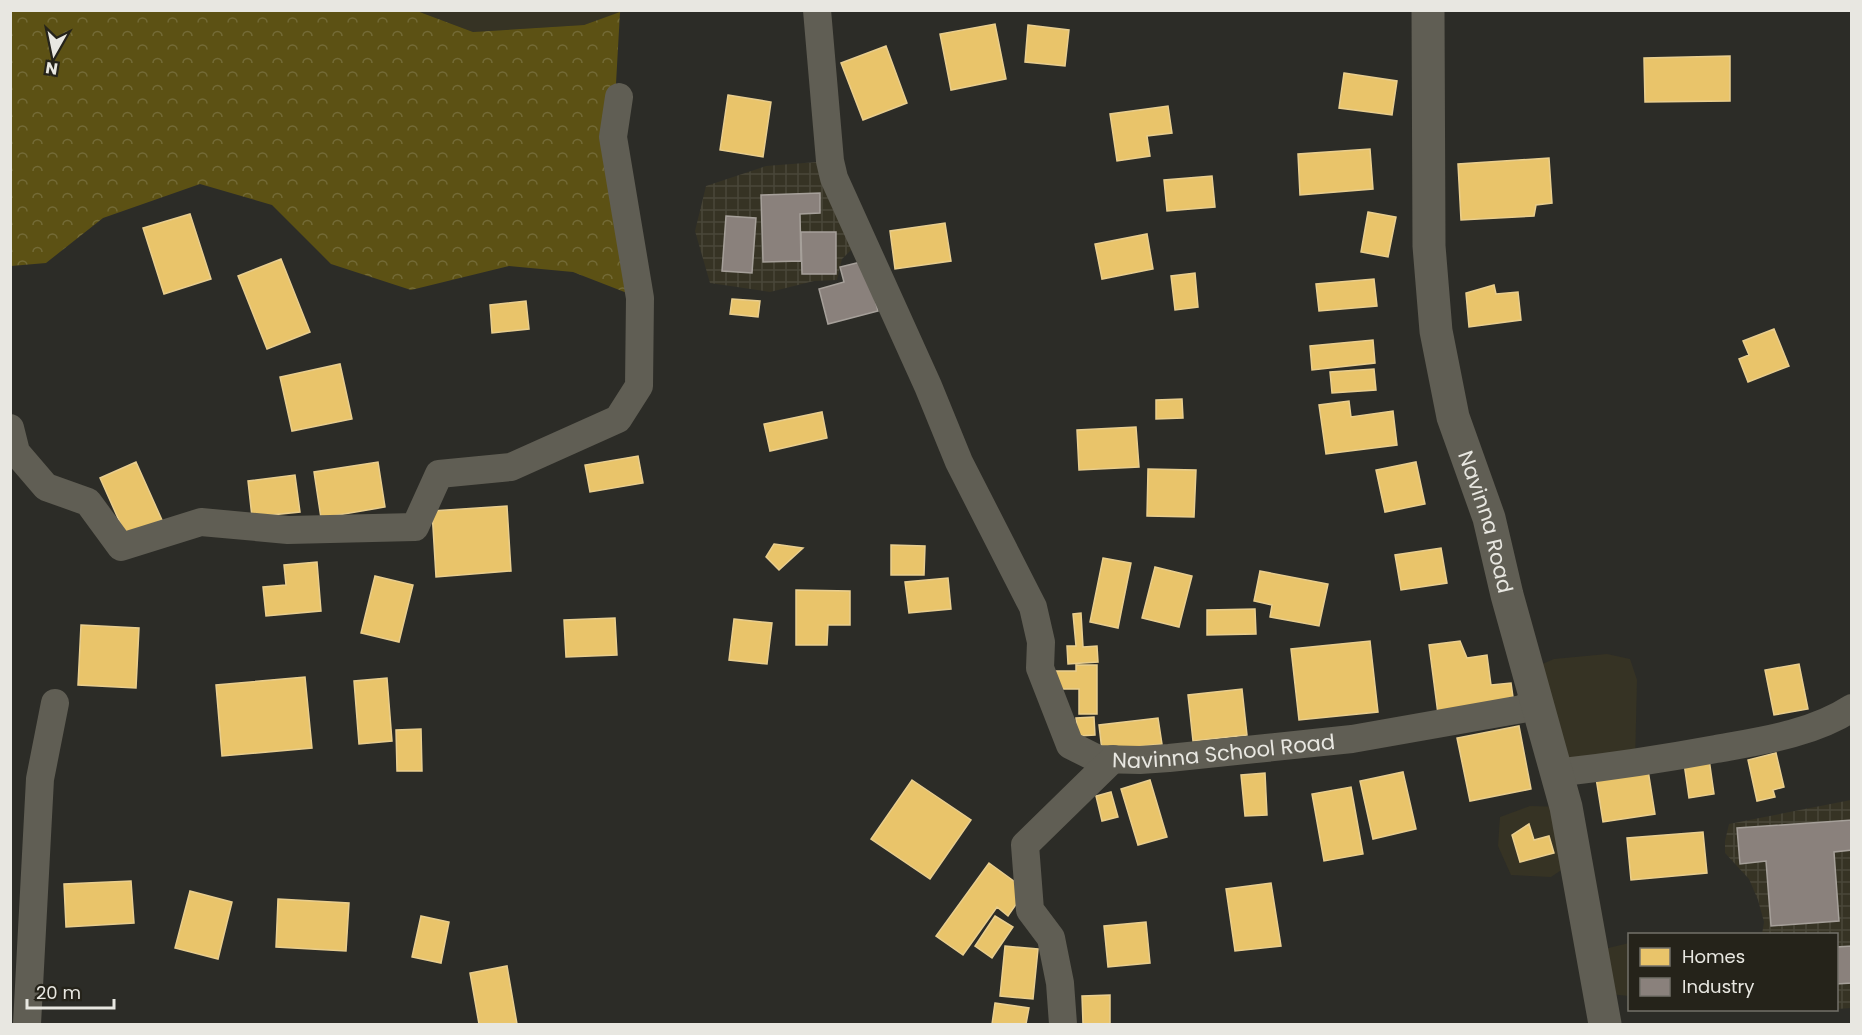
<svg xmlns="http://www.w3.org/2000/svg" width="1862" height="1035" font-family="Poppins,sans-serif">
  <defs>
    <pattern id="industrial-grid" width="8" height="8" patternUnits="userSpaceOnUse" patternTransform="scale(1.5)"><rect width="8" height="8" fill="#363324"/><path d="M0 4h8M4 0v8" fill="none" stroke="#494739"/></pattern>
    <pattern id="forest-crowns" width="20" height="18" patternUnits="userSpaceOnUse" patternTransform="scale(1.5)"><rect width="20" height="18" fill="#5c5114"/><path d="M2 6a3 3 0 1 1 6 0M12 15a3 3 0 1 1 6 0" fill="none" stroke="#736a36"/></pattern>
  </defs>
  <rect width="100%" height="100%" fill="#2c2c27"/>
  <path fill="#363324" d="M 417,11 L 625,11 L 584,25 L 473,32 Z
    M 1607,654 L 1630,659 L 1637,680 L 1635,764 L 1555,773 L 1528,670 L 1554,659 Z
    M 1530,806 L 1566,807 L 1575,861 L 1551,877 L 1511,875 L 1498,846 L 1500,817 Z
    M 1629,943 L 1629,996 L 1599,993 L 1592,952 Z"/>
  <path fill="url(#industrial-grid)" d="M 830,161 L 861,240 L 842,259 L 837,280 L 814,281 L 770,292 L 710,283 L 695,231 L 706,186 L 766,166 Z
    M 1851,800 L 1851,1008 L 1837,1009 L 1836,934 L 1762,934 L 1764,922 L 1758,900 L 1749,879 L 1725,853 L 1725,841 L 1729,824 Z"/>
  <path fill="url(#forest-crowns)" d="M 11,11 L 417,11 L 473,32 L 584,25 L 620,12 L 613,137 L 640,298 L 573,272 L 509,266 L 411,290 L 331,264 L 272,205 L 200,184 L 103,218 L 46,263 L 11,266 Z"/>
  <path fill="#e9c46a" stroke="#e9ce8e" stroke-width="1.5" d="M 995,24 L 1006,79 L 951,90 L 940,34 Z
    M 1028,25 L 1069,30 L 1065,66 L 1025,62 Z
    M 886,46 L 907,103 L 863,120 L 841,63 Z
    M 1730,56 L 1730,101 L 1645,102 L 1644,58 Z
    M 1344,73 L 1397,81 L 1392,115 L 1339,108 Z
    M 728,95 L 771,102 L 763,157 L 720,150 Z
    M 1168,106 L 1172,133 L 1147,136 L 1150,156 L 1117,161 L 1110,114 Z
    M 1370,149 L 1373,189 L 1300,195 L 1298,154 Z
    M 1549,158 L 1552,203 L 1536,205 L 1534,216 L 1461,220 L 1458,164 Z
    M 1212,176 L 1215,207 L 1167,211 L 1164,180 Z
    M 1368,212 L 1396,217 L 1388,257 L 1361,252 Z
    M 190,214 L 211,279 L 164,294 L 143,228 Z
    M 945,223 L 951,261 L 895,269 L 890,231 Z
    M 1147,234 L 1153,269 L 1102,279 L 1095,244 Z
    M 281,259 L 310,332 L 267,349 L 238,276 Z
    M 1195,273 L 1198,307 L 1175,310 L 1171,276 Z
    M 1374,279 L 1377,306 L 1319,311 L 1316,284 Z
    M 1494,285 L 1496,294 L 1518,292 L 1521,320 L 1469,327 L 1466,293 Z
    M 732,299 L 760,301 L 758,317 L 730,314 Z
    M 526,301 L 529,329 L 492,333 L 490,305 Z
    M 1774,329 L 1789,366 L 1748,382 L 1739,359 L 1749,355 L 1743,341 Z
    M 1373,340 L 1375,363 L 1312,370 L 1310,346 Z
    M 340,364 L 352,419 L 292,431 L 280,377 Z
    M 1374,369 L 1376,390 L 1332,393 L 1330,372 Z
    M 1182,399 L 1183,418 L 1156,419 L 1156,400 Z
    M 1349,401 L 1351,417 L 1393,411 L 1397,445 L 1326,454 L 1319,405 Z
    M 822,412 L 827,438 L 770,451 L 764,424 Z
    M 1136,427 L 1139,467 L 1079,470 L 1077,430 Z
    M 638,456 L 643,483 L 590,492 L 585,465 Z
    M 136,462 L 162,520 L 126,536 L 100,478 Z
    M 378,462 L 385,507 L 321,518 L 314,472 Z
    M 1416,462 L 1425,504 L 1385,512 L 1376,470 Z
    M 1148,469 L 1196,470 L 1194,517 L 1147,516 Z
    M 295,475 L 300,512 L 252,517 L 248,481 Z
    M 507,506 L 511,571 L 436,577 L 432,511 Z
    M 774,544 L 803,548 L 779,570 L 766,557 Z
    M 891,545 L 925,546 L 924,575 L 891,575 Z
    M 1441,548 L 1447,583 L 1401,590 L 1395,555 Z
    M 1103,558 L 1131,563 L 1118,628 L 1090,622 Z
    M 317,562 L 321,611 L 266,616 L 263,587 L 286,585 L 284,565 Z
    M 1155,567 L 1192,576 L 1179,627 L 1142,618 Z
    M 1260,571 L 1328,584 L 1319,626 L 1270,617 L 1272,605 L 1254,601 Z
    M 375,576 L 413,585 L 399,642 L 361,633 Z
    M 948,578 L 951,609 L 909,613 L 905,582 Z
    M 796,590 L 850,591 L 850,625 L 828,625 L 827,645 L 796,645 Z
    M 1255,609 L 1256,634 L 1207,635 L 1207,610 Z
    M 1081,613 L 1083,647 L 1097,646 L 1098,662 L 1068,664 L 1067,646 L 1076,646 L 1073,614 Z
    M 615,618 L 617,655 L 566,657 L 564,620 Z
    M 734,619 L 772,623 L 767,664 L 729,660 Z
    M 81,625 L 139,628 L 136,688 L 78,685 Z
    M 1370,641 L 1378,712 L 1299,720 L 1291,649 Z
    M 1460,641 L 1467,658 L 1487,655 L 1491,685 L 1511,683 L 1514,704 L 1438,714 L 1429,645 Z
    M 1799,664 L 1808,709 L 1774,715 L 1765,670 Z
    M 1076,665 L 1097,665 L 1097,714 L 1079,714 L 1079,689 L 1052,689 L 1052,671 L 1076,671 Z
    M 305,677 L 312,748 L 222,756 L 216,685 Z
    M 387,678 L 392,741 L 359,744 L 354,681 Z
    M 1242,689 L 1247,735 L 1193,741 L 1188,695 Z
    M 1094,717 L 1095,735 L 1078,736 L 1076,718 Z
    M 1158,718 L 1162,744 L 1102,751 L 1099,725 Z
    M 1519,726 L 1531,789 L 1470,801 L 1457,738 Z
    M 421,729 L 422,771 L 397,771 L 396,730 Z
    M 1776,753 L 1784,787 L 1773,790 L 1775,797 L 1757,801 L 1748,760 Z
    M 1709,759 L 1714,794 L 1689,798 L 1684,763 Z
    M 1648,770 L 1655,814 L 1603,822 L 1596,778 Z
    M 1403,772 L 1416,829 L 1373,839 L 1360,781 Z
    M 1265,773 L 1267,815 L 1245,816 L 1241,775 Z
    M 912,780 L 971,820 L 930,879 L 871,839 Z
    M 1150,780 L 1167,837 L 1138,845 L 1121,789 Z
    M 1351,787 L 1363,854 L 1324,861 L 1312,794 Z
    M 1111,792 L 1118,817 L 1102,821 L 1096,796 Z
    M 1529,824 L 1534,840 L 1549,836 L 1554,853 L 1520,862 L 1512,835 Z
    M 1703,832 L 1707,873 L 1631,880 L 1627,838 Z
    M 989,863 L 1026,890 L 1008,916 L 997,907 L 963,955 L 936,936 Z
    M 131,881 L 134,923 L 66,927 L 64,884 Z
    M 1271,883 L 1281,946 L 1235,951 L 1226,889 Z
    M 190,891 L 232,902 L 218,959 L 175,948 Z
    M 278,899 L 349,903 L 346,951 L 276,947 Z
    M 421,916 L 449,922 L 441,963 L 412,957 Z
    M 995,916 L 1013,927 L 992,958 L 975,946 Z
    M 1146,922 L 1150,963 L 1108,967 L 1104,926 Z
    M 1005,946 L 1038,949 L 1033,999 L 1000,996 Z
    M 507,966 L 517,1024 L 479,1024 L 470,973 Z
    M 1110,995 L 1110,1024 L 1083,1024 L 1082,996 Z
    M 995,1003 L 1029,1008 L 1026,1024 L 992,1024 Z"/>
  <path fill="#8a817c" stroke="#a6a09a" stroke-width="1.5" d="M 820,193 L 820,213 L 800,214 L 801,261 L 763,262 L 761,195 Z
    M 726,216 L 756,218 L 752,273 L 722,271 Z
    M 801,232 L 836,232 L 836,274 L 802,274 Z
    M 865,261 L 878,311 L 828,324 L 819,289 L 844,282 L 840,267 Z
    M 1852,820 L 1852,850 L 1834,852 L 1839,921 L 1771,926 L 1766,861 L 1740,864 L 1737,828 Z
    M 1852,946 L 1852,983 L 1836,984 L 1836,947 Z"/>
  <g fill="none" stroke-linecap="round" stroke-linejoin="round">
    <g stroke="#605e54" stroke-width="28">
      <path id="s1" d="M 817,10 L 830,161 L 834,178 L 928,386 L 959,462 L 1033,607 L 1041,642 L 1040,668 L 1070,745 L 1098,759 L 1140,760 L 1169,758 L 1352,739 L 1522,709 L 1536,700"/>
      <path d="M 10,428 L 16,452 L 46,487 L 88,502 L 121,547 L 201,522 L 288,530 L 415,527 L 439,474 L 511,467 L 618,419 L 639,386 L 640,298 L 613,137 L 619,97"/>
      <path d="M 1555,773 C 1609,767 1662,759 1716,749 C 1761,741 1812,734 1852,708"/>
      <path d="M 27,1024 L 40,779 L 55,703"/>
      <path d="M 1063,1024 L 1060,983 L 1051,938 L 1030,910 L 1025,845 L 1113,759"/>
    </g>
    <path stroke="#605e54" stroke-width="33" id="s2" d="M 1428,10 L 1429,246 L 1436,331 L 1453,417 L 1489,518 L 1507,595 L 1566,807 L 1605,1024"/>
  </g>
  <g text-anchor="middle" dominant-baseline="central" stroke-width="6" stroke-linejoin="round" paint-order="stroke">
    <g font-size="21" fill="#e8e7e1" stroke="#25231a">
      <text stroke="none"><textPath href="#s2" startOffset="519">Navinna Road</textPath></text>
      <text stroke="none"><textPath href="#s1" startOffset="944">Navinna School Road</textPath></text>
    </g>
  </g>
  <rect width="1862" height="1035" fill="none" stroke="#e8e7e1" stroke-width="24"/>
  <rect x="1628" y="933" width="210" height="78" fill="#25231a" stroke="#73716a" stroke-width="1.5"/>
  <rect x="1640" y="948" width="30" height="18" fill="#e9c46a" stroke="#73716a" stroke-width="1.5"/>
  <text x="1682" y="963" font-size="18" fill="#e8e7e1">Homes</text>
  <rect x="1640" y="978" width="30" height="18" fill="#8a817c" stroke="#73716a" stroke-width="1.5"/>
  <text x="1682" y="993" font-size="18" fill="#e8e7e1">Industry</text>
  <g transform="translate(54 54) rotate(189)" stroke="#25231a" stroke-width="4.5" paint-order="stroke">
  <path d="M0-4.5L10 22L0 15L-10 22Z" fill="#e8e7e1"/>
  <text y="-9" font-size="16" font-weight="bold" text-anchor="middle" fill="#e8e7e1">N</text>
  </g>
  <path d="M27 999v9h87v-9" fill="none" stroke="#e8e7e1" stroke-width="3"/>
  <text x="36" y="999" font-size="18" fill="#e8e7e1" stroke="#25231a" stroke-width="4.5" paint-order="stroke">20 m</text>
</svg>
